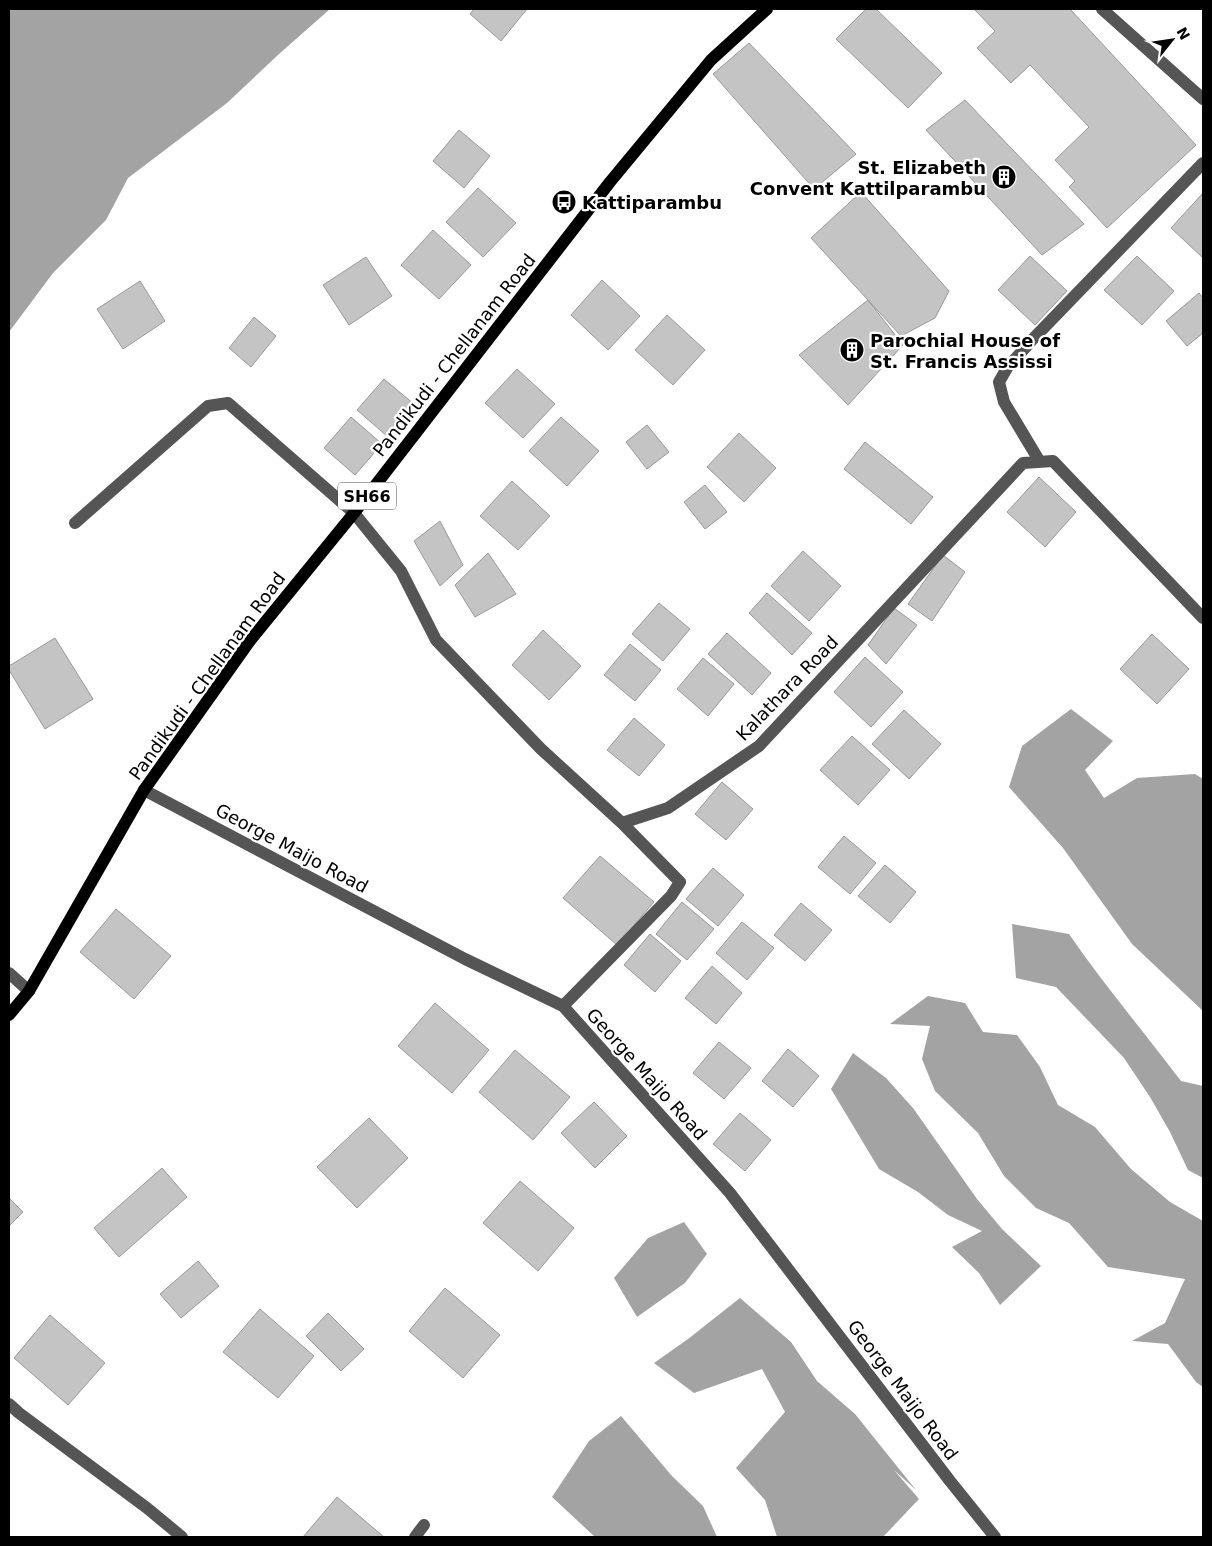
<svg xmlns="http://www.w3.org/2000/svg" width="1212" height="1546" font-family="'DejaVu Sans',sans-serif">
  <rect width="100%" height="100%" fill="#fff"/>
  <path fill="#a3a3a3" d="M 9,9 L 330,9 L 279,54 L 227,103 L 128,178 L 106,220 L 53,273 L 9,332 Z
    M 1071,709 L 1113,741 L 1085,770 L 1104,798 L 1137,778 L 1195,774 L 1203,779 L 1203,1011 L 1132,944 L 1063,848 L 1009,787 L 1022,746 Z
    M 1012,924 L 1069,934 C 1104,985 1144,1032 1181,1081 L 1203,1086 L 1203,1178 L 1188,1170 L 1170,1132 L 1150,1097 L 1124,1058 L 1056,987 L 1016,978 Z
    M 928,996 L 965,1003 L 983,1032 L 1017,1035 L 1040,1067 L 1058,1105 L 1095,1127 L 1131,1169 L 1170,1202 L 1203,1221 L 1203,1387 L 1196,1382 L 1168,1344 L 1132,1341 L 1165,1323 L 1185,1279 L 1108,1267 L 1069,1223 L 1036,1208 L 1004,1176 L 978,1133 L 935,1091 L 922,1059 L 930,1026 L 890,1024 Z
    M 853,1053 L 886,1078 L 913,1108 L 977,1199 L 1002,1229 L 1041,1266 L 1000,1305 L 979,1273 L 952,1247 L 982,1231 L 948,1215 L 918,1192 L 879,1169 L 831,1089 Z
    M 684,1222 L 707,1254 L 685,1283 L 637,1317 L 614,1278 L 648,1238 Z
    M 740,1298 L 791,1342 L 817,1381 L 855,1414 L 916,1490 L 894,1470 L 919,1499 L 883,1537 L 777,1537 L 765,1500 L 736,1468 L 785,1412 L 762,1369 L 694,1393 L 654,1363 L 688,1339 Z
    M 621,1416 L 672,1476 L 703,1506 L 717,1537 L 595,1537 L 552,1497 L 589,1441 Z"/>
  <path fill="#c4c4c4" stroke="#999" d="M 474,9 L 527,9 L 501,41 L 470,14 Z
    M 866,9 L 876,9 L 942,73 L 908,108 L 836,39 Z
    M 974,9 L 1070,9 L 1196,145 L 1107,228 L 1069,187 L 1075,181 L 1055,160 L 1089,127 L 1030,65 L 1011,83 L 977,48 L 995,31 Z
    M 749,43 L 856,154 L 814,189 L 713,74 Z
    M 965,100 L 1084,224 L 1042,255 L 926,130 Z
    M 459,130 L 490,156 L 464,188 L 433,161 Z
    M 478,188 L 516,223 L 483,257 L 446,222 Z
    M 861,192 L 949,291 L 935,318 L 901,336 L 811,238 Z
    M 1203,193 L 1203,258 L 1171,228 Z
    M 433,230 L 471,265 L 439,299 L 401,265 Z
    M 1030,256 L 1067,291 L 1035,325 L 998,290 Z
    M 1137,256 L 1174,291 L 1142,325 L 1104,290 Z
    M 366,257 L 392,296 L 349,325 L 323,285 Z
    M 602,280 L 640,316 L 608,350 L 571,315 Z
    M 140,281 L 165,321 L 123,349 L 97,309 Z
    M 1199,293 L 1203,298 L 1203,333 L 1187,346 L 1166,321 Z
    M 868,300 L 903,345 L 848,405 L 799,355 Z
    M 667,315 L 705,350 L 673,385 L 635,350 Z
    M 254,317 L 276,336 L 251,367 L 229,348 Z
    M 517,369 L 555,404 L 523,438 L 485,403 Z
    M 384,379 L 415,405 L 388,437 L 357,410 Z
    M 351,417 L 382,444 L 355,475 L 324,448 Z
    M 561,417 L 599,451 L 567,486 L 529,451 Z
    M 647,425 L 669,452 L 647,469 L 626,442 Z
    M 739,433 L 776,468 L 744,502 L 707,467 Z
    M 865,442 L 933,497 L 911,524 L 844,469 Z
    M 1039,477 L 1076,512 L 1045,547 L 1007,512 Z
    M 512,481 L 550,516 L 518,550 L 480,516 Z
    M 705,485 L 727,512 L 705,529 L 684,502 Z
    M 440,521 L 463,565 L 440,586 L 414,541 Z
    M 803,551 L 841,586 L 809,621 L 771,586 Z
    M 488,553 L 516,594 L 475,617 L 455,585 Z
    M 943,555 L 965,572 L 932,621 L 908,604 Z
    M 767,593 L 812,633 L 792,655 L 749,613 Z
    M 659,603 L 690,629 L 663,661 L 632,634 Z
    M 894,608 L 917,625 L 886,664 L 868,645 Z
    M 543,630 L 581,666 L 549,700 L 512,665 Z
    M 727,633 L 771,673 L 752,695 L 708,654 Z
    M 1152,634 L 1189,669 L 1157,704 L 1120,669 Z
    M 55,638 L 93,699 L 45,729 L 9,670 L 9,666 Z
    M 630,644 L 661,670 L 635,701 L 604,675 Z
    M 865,657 L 903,692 L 871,727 L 834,692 Z
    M 703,658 L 734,684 L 708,716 L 677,689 Z
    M 904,710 L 941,744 L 909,779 L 872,744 Z
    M 634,718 L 665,745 L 639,776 L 607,750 Z
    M 852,736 L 890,770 L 858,805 L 820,770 Z
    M 722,782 L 753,809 L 726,840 L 695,814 Z
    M 844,836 L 876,863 L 850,894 L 818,867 Z
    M 600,856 L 654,902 L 617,945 L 563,898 Z
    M 885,865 L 916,892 L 890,923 L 858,896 Z
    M 713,868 L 744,895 L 718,926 L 686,899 Z
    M 682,902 L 714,929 L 687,960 L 656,934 Z
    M 801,903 L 832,930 L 805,961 L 774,935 Z
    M 116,909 L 171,956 L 134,999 L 80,952 Z
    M 742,922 L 774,948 L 747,980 L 716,953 Z
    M 650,934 L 681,961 L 655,992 L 624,965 Z
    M 712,966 L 742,993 L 716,1024 L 685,998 Z
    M 435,1003 L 489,1050 L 452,1093 L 398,1046 Z
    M 719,1042 L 751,1068 L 724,1099 L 693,1073 Z
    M 788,1049 L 819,1076 L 793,1107 L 762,1081 Z
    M 515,1050 L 570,1097 L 533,1140 L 479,1092 Z
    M 594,1102 L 627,1136 L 595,1168 L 561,1133 Z
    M 740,1113 L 771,1140 L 745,1171 L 713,1144 Z
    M 369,1118 L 408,1158 L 357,1208 L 317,1167 Z
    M 162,1168 L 187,1197 L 119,1257 L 94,1228 Z
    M 520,1181 L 574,1228 L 538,1271 L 483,1223 Z
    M 9,1198 L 23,1212 L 9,1226 Z
    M 198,1261 L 219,1286 L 181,1318 L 160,1294 Z
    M 445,1288 L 500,1335 L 463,1378 L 409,1331 Z
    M 260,1309 L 314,1356 L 278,1398 L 223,1352 Z
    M 328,1313 L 364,1349 L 341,1371 L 306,1336 Z
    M 50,1315 L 105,1363 L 68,1405 L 14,1358 Z
    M 337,1497 L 384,1537 L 303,1537 Z"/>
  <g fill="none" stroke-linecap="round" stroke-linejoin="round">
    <path stroke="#555" stroke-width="12" d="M 1102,9 L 1203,99
      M 1040,462 L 1004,402 L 999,382 L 1007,368 L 1032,340 L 1203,163
      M 75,523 L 208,406 L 228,403 L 354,513 L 401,571 L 436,640 L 541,749 L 622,823 L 668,808 L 759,746 L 1023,463 L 1053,461 L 1203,618
      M 144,790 L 465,959 L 563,1006 L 730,1193 L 950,1481 L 995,1537
      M 9,973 L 29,991
      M 563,1006 L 671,896 L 680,882 L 622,823
      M 9,1404 L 19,1413 L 147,1508 L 182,1537
      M 415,1537 L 424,1525"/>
    <path stroke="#000" stroke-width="12" d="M 9,1015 L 29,991 L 144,790 L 249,642 L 354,513 L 610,182 L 711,60 L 767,9"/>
  </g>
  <defs>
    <symbol id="building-disc" viewBox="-11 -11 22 22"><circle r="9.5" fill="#000" stroke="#fff"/><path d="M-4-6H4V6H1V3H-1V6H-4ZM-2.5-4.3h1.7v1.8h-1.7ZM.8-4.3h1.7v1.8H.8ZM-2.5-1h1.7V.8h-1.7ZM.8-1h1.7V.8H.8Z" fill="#fff"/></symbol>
    <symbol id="bus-disc" viewBox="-11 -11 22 22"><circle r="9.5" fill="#000" stroke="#fff"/><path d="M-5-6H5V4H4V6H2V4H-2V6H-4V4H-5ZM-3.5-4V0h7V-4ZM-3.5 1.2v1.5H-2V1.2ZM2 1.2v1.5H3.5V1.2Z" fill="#fff"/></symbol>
  </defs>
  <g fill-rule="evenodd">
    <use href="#building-disc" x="990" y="163" width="28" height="28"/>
    <use href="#bus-disc" x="550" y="188" width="28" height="28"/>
    <use href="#building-disc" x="838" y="336" width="28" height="28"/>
  </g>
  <g text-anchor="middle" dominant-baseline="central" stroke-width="4.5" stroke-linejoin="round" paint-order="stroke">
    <rect fill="#fff" stroke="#4c4c4c" stroke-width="1" x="338" y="482.5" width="58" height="27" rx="4"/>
    <g font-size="16" font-weight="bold" fill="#000">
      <text x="367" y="496">SH66</text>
    </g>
    <g font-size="18" font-weight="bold" fill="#000" stroke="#fff" text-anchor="start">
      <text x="986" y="167" text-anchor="end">St. Elizabeth<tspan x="986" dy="21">Convent Kattilparambu</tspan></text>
      <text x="582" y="202">Kattiparambu</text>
      <text x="870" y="340">Parochial House of<tspan x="870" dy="21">St. Francis Assissi</tspan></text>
    </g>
    <g font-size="18" fill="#000" stroke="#fff">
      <text transform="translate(454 355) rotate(-52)">Pandikudi - Chellanam Road</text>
      <text transform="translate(207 676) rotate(-54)">Pandikudi - Chellanam Road</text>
      <text transform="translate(787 688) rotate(-46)">Kalathara Road</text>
      <text transform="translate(292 848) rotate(28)">George Maijo Road</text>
      <text transform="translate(647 1074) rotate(48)">George Maijo Road</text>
      <text transform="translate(903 1390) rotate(53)">George Maijo Road</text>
    </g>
  </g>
  <rect width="1212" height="1546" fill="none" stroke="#000000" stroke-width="20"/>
  <g transform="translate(1172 40) rotate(60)" stroke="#ffffff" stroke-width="4" paint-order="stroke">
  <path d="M0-4L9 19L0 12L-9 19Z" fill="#000000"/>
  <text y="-8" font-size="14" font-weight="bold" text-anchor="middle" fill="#000000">N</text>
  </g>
</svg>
